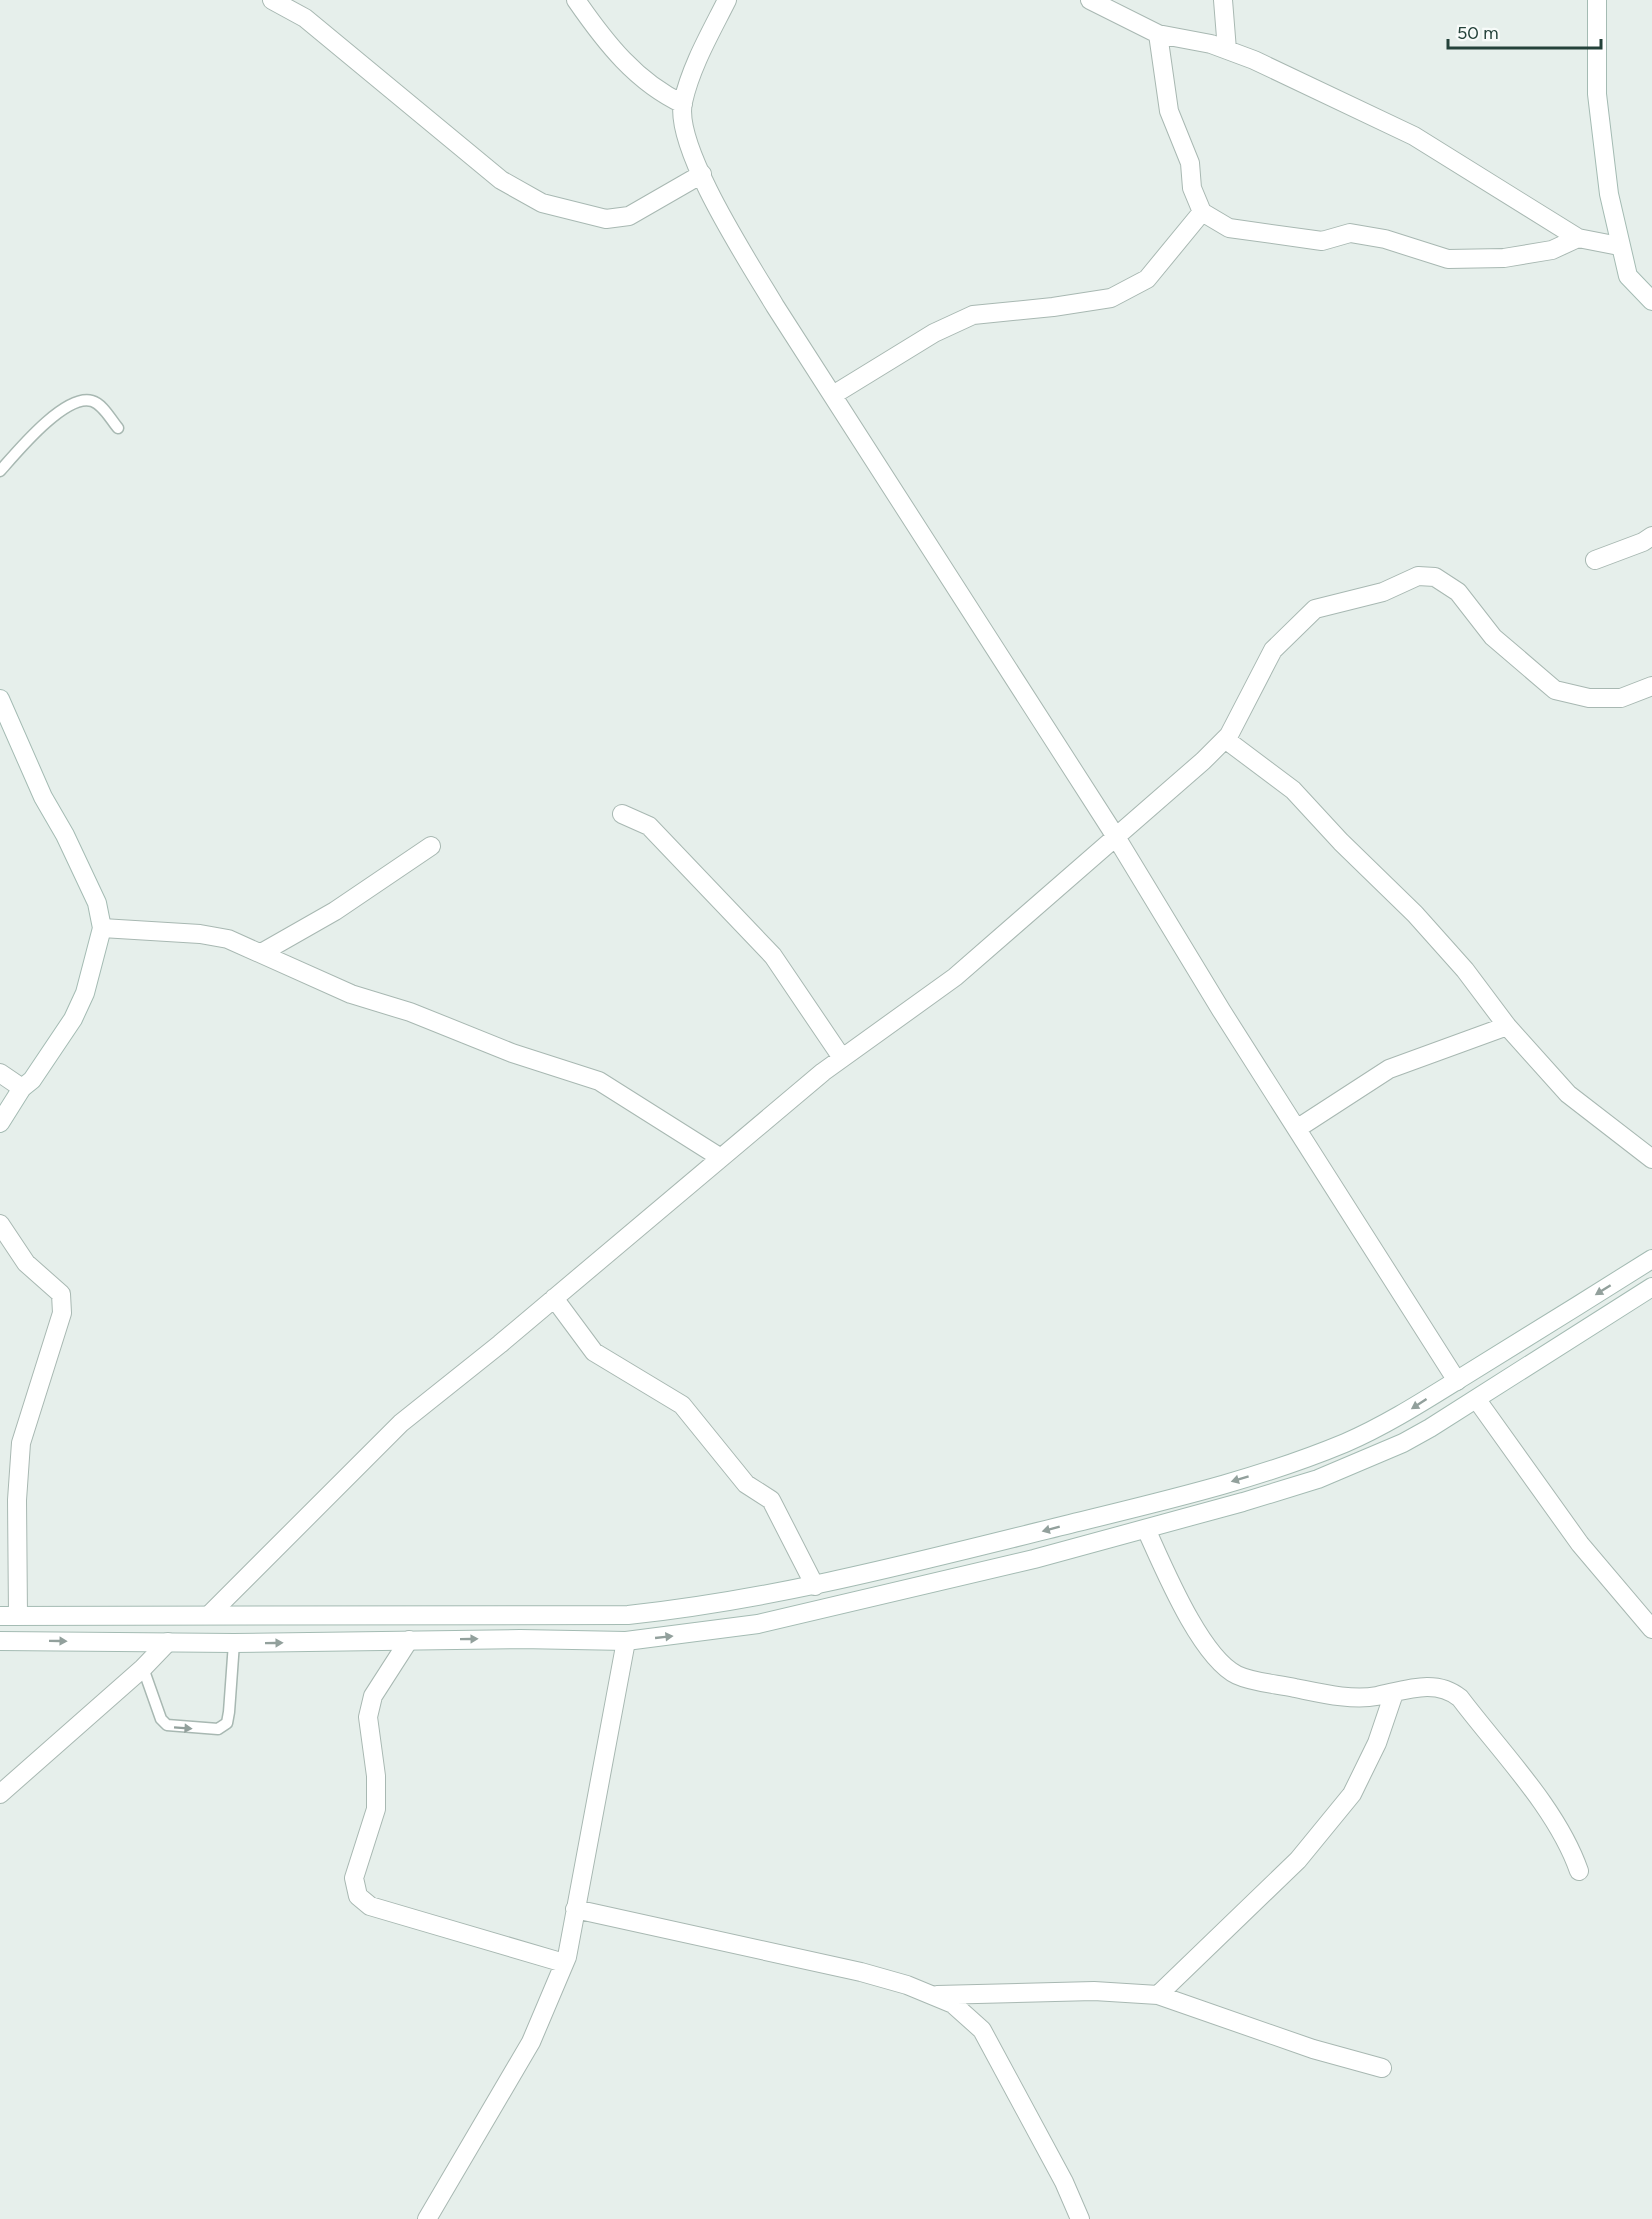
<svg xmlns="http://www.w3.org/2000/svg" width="1652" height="2219" font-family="Figtree,sans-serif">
  <rect width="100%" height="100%" fill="#e6efeb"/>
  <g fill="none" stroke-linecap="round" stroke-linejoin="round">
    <defs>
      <path id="lane" d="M 0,471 C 16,453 65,393 92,401 C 103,404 111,420 118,428
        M 143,1668 L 161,1719 L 167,1725 L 218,1729 L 227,1723 L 229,1712 L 234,1643"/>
      <path id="street" d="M 272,0 L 305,18 L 501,180 L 542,203 L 606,219 L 629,216 L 702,174
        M 576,0 C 605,42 636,82 683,104
        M 727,0 C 711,32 691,66 683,102 C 673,147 750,264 775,306 L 1116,837 L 1221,1010 L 1457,1381
        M 1090,0 L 1158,34 L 1211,44 L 1254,60 L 1414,136 L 1578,238 L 1619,246
        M 1223,0 L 1227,50
        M 1158,34 L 1169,111 L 1190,163 L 1192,188 L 1202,212 L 1229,228 L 1322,241 L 1350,233 L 1385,239 L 1448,259 L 1504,258 L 1552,250 L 1578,238
        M 833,395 L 934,333 L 973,315 L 1053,307 L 1111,298 L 1147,279 L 1202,212
        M 1595,560 L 1643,542 L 1652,536
        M 1225,739 L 1293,790 L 1341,842 L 1415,914 L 1465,970 L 1507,1026 L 1568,1094 L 1652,1159
        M 622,814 L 649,826 L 773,956 L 842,1058
        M 102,928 L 200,934 L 228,939 L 351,994 L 410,1012 L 512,1053 L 599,1081 L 721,1158
        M 263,952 L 335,911 L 431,846
        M 0,1073 L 22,1088
        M 1298,1128 L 1389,1069 L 1507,1026
        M 0,1224 L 26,1263 L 61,1294 L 62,1313 L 21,1443 L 17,1500 L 18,1616
        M 554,1298 L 594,1352 L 682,1405 L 746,1484 L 771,1500 L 815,1586
        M 1477,1400 L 1580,1544 L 1652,1629
        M 1146,1529 C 1163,1566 1200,1657 1237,1675 C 1254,1683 1278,1684 1295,1688 C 1320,1693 1352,1701 1377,1696 C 1406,1690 1436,1678 1460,1698 C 1500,1751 1557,1808 1579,1871
        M 210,1614 L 401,1423 L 500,1344 L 823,1072 L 955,977 L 1203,761 L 1229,735 L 1273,650 L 1315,609 L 1383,592 L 1418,576 L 1435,577 L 1458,592 L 1493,637 L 1555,690 L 1589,698 L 1621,698 L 1652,686
        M 409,1640 L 373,1696 L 368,1717 L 376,1776 L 376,1809 L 354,1878 L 358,1896 L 370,1906 L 564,1963
        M 0,1794 L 143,1668 L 168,1642
        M 575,1909 L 861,1972 L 907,1985 L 953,2004 L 982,2030 L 1064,2182 L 1080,2219
        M 937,1995 L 1094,1991 L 1158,1995 L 1313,2049 L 1382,2068
        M 1158,1995 L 1298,1860 L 1352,1794 L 1377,1743 L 1394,1693
        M 427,2219 L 531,2042 L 567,1957 L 626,1641"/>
      <path id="secondary" d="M 1597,0 L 1597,94 L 1609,194 L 1628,276 L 1652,301
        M 0,699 L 43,797 L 65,835 L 97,903 L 102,928 L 85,993 L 73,1019 L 32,1080 L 22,1088 L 0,1123
        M 0,1616 L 628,1615 C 779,1599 923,1560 1070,1524 C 1163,1501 1256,1480 1345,1443 C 1384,1426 1419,1404 1456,1381 C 1521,1341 1587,1300 1652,1259
        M 0,1641 L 234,1643 L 520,1639 L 626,1641 L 758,1624 L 1034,1559 L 1243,1502 L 1318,1479 L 1403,1443 L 1430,1428 L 1652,1287"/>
    </defs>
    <use href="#lane" stroke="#a8b8b2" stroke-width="13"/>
    <use href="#street" stroke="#a8b8b2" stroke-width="20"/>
    <use href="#secondary" stroke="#a4bbb3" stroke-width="20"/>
    <use href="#lane" stroke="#fff" stroke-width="10"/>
    <use href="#street" stroke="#fff" stroke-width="18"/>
    <use href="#secondary" stroke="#fff" stroke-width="18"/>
  </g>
  <defs><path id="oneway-solid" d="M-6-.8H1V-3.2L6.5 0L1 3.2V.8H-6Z" transform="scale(1.5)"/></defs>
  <g fill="#92a09c">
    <use href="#oneway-solid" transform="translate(1603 1290) rotate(148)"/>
    <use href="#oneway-solid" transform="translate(1419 1404) rotate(147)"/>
    <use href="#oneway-solid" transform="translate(1240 1479) rotate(163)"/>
    <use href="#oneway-solid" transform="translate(1051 1529) rotate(165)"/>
    <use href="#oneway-solid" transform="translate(664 1637) rotate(-6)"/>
    <use href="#oneway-solid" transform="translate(469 1639) rotate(-1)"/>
    <use href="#oneway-solid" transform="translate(58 1641) rotate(1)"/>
    <use href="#oneway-solid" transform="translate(274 1643) rotate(-1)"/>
    <use href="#oneway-solid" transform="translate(183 1728) rotate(4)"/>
  </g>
  <path d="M1448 39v9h153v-9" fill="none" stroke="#24423a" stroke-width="3"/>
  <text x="1457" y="39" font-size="18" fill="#24423a" stroke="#f7fbf9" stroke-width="4.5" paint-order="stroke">50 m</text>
</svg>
